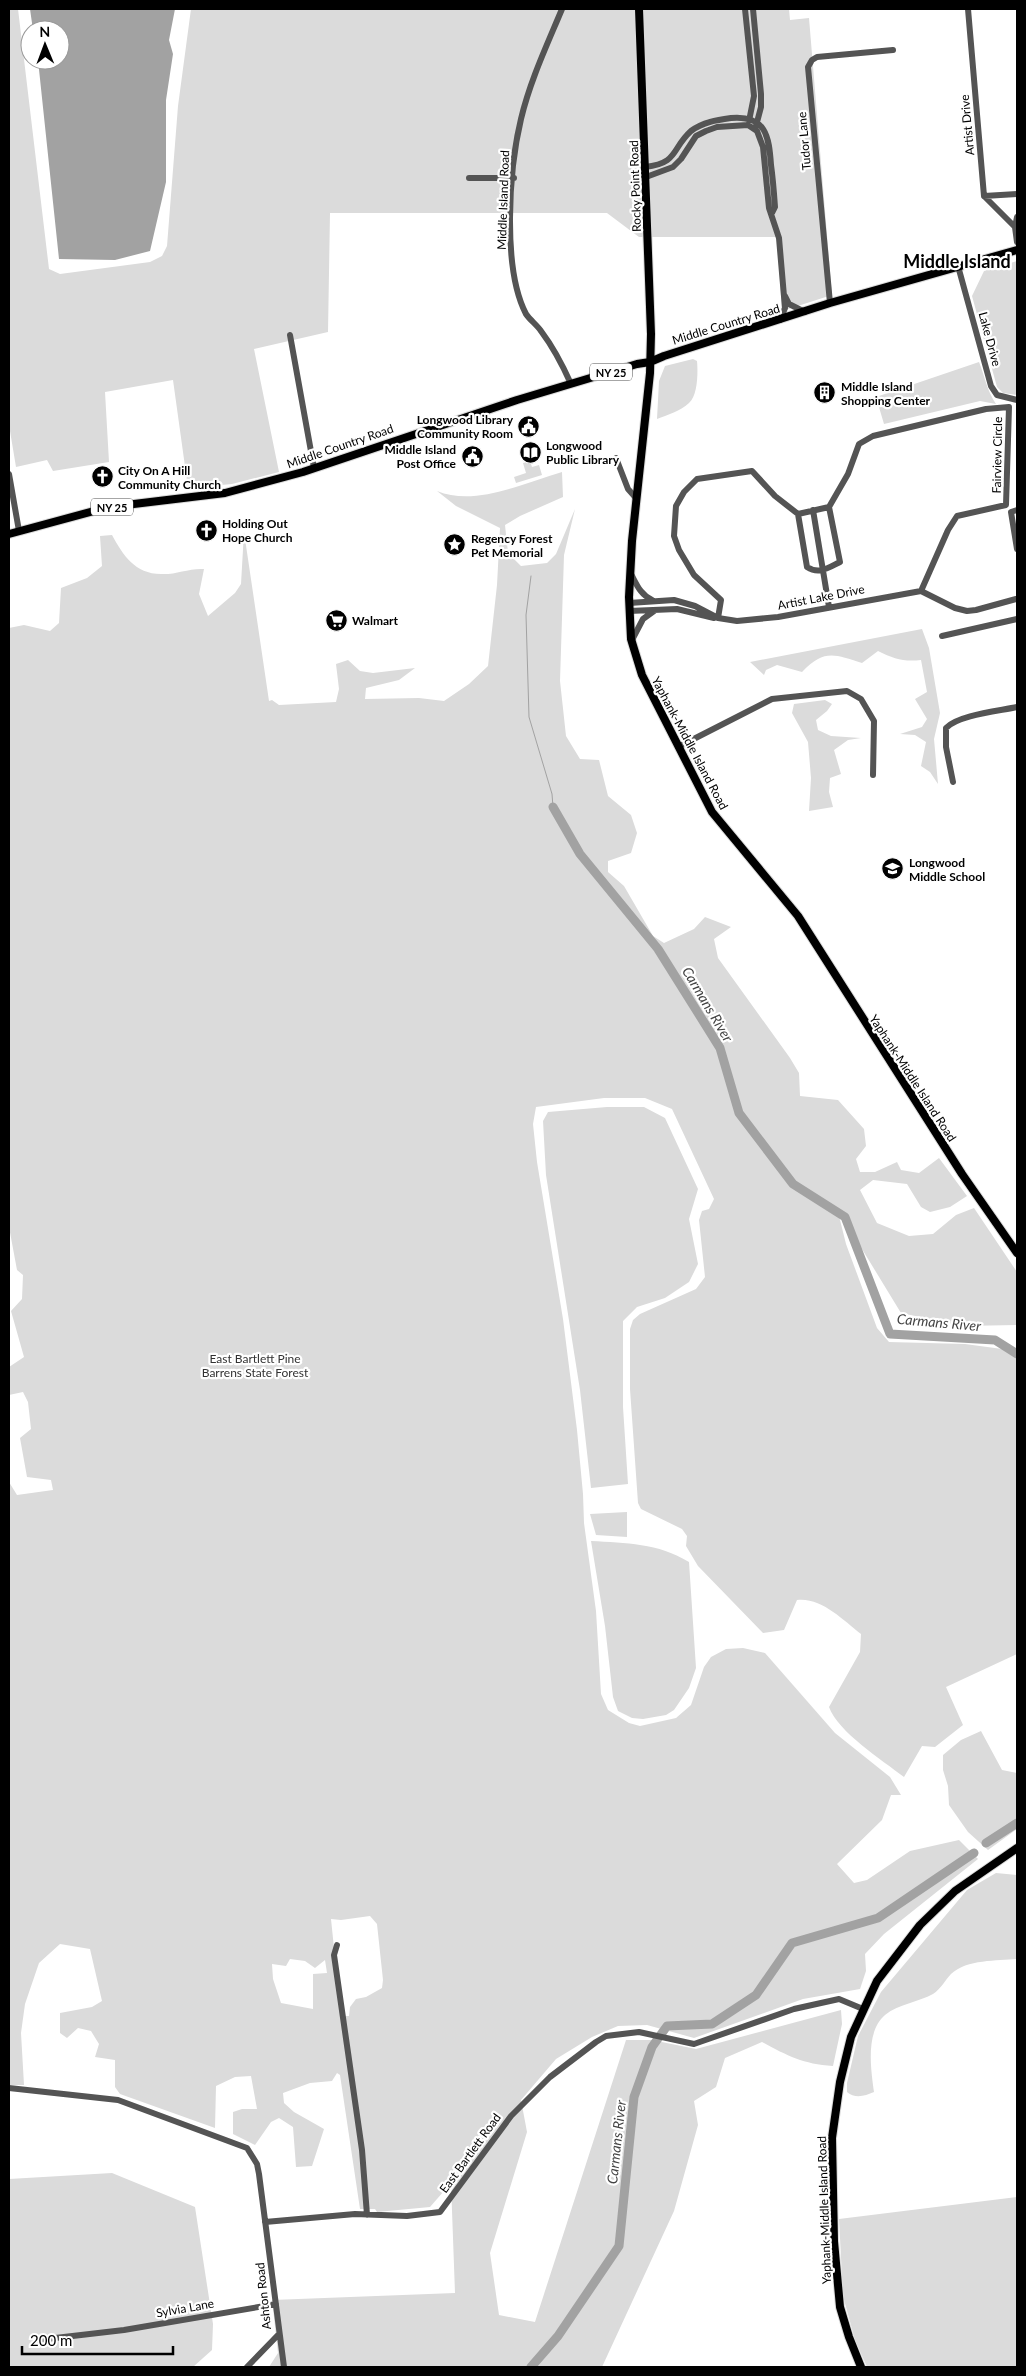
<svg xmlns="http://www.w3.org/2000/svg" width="1026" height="2376" font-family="Lato,sans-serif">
  <rect width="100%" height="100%" fill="#fff"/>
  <path fill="#dbdbdb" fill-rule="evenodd" d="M 9,9 L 18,9 L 49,269 L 60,274 L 150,262 L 162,256 L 167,246 L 178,106 L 191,9 L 789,9 L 790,20 L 809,18 L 832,295 L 782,311 L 777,237 L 639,237 L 607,213 L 330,213 L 328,332 L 254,349 L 279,472 L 232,484 L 188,488 L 173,380 L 105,392 L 109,462 L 53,471 L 47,460 L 16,467 L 9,425 Z
    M 1017,261 L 1017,395 L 1003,393 L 997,387 L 972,296 L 984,271 Z
    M 693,359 L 697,361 C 698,371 698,396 689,403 C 681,411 667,415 657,419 L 659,381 L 665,366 Z
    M 979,362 C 985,377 987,391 996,404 L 980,401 L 884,424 L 876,397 Z
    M 530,461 L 532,467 L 539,465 L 542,475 L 516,483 L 514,477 L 526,473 L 523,463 Z
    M 562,472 L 563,497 L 520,516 L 505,525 L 508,553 L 521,566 L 547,563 L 556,554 L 575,509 L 564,555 L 560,681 L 566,736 L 580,759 L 599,760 L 608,796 L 631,815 L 637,833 L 631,853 L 608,861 L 608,872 L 624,886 L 653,936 L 664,943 L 694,929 L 705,917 L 731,927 L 714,939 L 718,958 L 790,1058 L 799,1073 L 800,1096 L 838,1100 L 864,1129 L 866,1146 L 856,1159 L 860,1172 L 875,1172 L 897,1162 L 901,1170 L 919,1173 L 939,1158 L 967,1196 L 950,1207 L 930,1212 L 921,1207 L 907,1184 L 873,1180 L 860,1190 L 877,1223 L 909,1236 L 933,1234 L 956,1215 L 974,1208 L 1017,1272 L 1017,1325 L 963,1326 L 901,1313 L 837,1208 L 846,1244 L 877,1328 L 889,1342 L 965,1344 L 1017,1351 L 1017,1654 L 946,1687 L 963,1725 L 935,1747 L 922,1746 L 904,1777 C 882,1760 838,1732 829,1707 L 860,1652 L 861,1634 C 843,1620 821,1597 797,1600 L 784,1630 L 763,1633 L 698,1566 L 686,1546 L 687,1536 L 682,1529 L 641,1509 L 638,1503 L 630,1389 L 630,1329 L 633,1320 L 640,1314 L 696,1289 L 705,1277 L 699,1220 L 702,1211 L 709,1209 L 714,1199 L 672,1109 L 645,1098 L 604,1098 L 536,1107 L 533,1124 L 537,1162 L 563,1319 L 577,1430 L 583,1494 L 584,1523 L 596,1611 L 601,1694 L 608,1710 L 629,1723 L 640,1726 L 676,1718 L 691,1705 L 704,1667 L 711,1657 L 726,1649 L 743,1648 L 765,1653 L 835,1733 L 890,1777 L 901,1795 L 891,1795 L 882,1820 L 837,1864 L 854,1883 L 867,1880 L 910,1851 L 959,1840 L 978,1859 L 884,1934 L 865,1954 L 866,1971 L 860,1989 L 803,1999 L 694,2038 L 647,2025 L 618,2026 L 592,2037 L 556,2059 L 521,2100 L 527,2132 L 490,2253 L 499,2315 L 535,2322 L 626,2040 L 652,2040 L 696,2049 L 841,2010 L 842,2024 L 833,2066 C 803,2064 788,2056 762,2042 L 725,2058 L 716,2087 L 694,2101 L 698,2125 L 674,2211 L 602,2367 L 269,2367 L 278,2353 L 272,2300 L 455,2293 L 451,2183 L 430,2207 L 377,2212 L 375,2209 L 360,2209 L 340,2075 L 337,2073 L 332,2081 L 310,2083 L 283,2093 L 284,2103 L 294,2112 L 324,2129 L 312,2166 L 296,2167 L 293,2127 L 279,2118 L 271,2122 L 255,2145 L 233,2134 L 233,2112 L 242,2109 L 257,2109 L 251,2076 L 235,2077 L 216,2086 L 215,2128 L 120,2094 L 115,2087 L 115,2060 L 95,2057 L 99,2044 L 91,2031 L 78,2028 L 67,2038 L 60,2033 L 60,2013 L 92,2007 L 102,2001 L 90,1949 L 60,1944 L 39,1963 L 25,2004 L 21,2033 L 24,2085 L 9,2085 L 9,1482 L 17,1495 L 53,1490 L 51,1480 L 27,1477 L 20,1438 L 31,1429 L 28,1402 L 23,1392 L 9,1395 L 9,1367 L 24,1357 L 11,1311 L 22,1299 L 23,1275 L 17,1270 L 9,1227 L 9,628 L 24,625 L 50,631 L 59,623 L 61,588 L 87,578 L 102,566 L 100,536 L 112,535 C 123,555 135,574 161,574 C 175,575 189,568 204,569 L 199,594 L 208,616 L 235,593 L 241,584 L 244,532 L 269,701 L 272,700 L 279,705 L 336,702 L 339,689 L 336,664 L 348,660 L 360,671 L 373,673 L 415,668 L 399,680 L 366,688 L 365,699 L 419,698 L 444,701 L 469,684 L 488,666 L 497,585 L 500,528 L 456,506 L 437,491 C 475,507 524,483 562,472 ZM 370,1916 L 377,1924 L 383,1980 L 382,1988 L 366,1997 L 356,1999 L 350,2007 L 349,2016 L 341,2016 L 331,1919 L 341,1920 ZM 290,1959 L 305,1961 L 315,1968 L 325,1960 L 327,1973 L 313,1974 L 313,2009 L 281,2003 L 273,1979 L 272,1964 L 286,1966 Z
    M 922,629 L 929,648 L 940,713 L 934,739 L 938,784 L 930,772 L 921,766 L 926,742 L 915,735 L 900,734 L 922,727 L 927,719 L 915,699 L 927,692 L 921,660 C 904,662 894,659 878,651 L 862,663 C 834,654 824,649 802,672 L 777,665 L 766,670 L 764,675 L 750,662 Z
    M 825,700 L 832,704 L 827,711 L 816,720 L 818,730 L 831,736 L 861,738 L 848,740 L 834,750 L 841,774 L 830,778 L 829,792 L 833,807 L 809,811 L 811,778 L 808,742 L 792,713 L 794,704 Z
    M 607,1107 L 644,1107 L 665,1118 L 698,1189 L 689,1219 L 698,1264 L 689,1282 L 665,1298 L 637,1307 L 623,1321 L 623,1407 L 628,1484 L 591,1488 L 580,1390 L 546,1175 L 543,1121 L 548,1112 Z
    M 627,1512 L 627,1537 L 596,1535 L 590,1514 Z
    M 591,1541 C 626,1543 658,1543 689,1562 L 696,1668 L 689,1688 L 674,1710 L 666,1715 L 643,1719 L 632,1718 L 618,1711 L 613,1697 L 605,1626 Z
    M 981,1731 L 1002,1770 L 1017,1773 L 1017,1829 L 988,1850 L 968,1832 L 949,1805 L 948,1786 L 943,1770 L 943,1755 L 961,1740 Z
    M 996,1873 L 1017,1875 L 1017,1959 C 997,1961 967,1959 951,1974 C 945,1980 941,1989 933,1994 C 919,2002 898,2004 885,2015 C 865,2032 871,2070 874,2092 C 865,2096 855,2099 847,2092 L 847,2083 L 858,2036 L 881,1992 L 967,1890 Z
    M 112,2173 L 195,2207 L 213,2324 L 212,2350 L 193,2367 L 9,2367 L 9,2179 Z
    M 1017,2197 L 1017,2367 L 867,2367 L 855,2340 L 843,2296 L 839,2219 Z"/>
  <path fill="#a2a2a2" d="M 30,9 L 175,9 L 169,40 L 173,54 L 166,100 L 166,182 L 150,251 L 115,260 L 59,259 L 38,60 L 60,60 L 60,30 L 33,30 Z"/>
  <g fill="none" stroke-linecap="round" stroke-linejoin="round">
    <path stroke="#a2a2a2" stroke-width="1" d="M 531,576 L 526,615 L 529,717 L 552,794 L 553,807"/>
    <path stroke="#a2a2a2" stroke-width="9" d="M 553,807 L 580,854 L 658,949 L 720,1048 L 739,1113 L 793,1184 L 845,1217 L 890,1334 L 995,1340 L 1017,1354
      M 986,1843 L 1017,1823
      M 531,2367 L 558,2336 L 619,2246 L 634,2097 L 652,2047 L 667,2026 L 712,2024 L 756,1995 L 792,1943 L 878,1918 L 974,1853"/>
    <defs>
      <path id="major" d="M 639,9 L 651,334 L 650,373 L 632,541 L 629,597 L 631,639 L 642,675 L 712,812 L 798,916 L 962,1174 L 1017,1253
        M 9,534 L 109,507 L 225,493 L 303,472 L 517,400 L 637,364 L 650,362 L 664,356 L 830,303 L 1017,250
        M 861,2367 L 849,2337 L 840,2307 L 834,2241 L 832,2138 L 840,2082 L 851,2037 L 877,1981 L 920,1925 L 955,1891 L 1017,1848"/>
    </defs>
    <use href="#major" stroke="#dbdbdb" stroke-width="10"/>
    <path stroke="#545454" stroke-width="6" d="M 562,9 C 547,45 530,81 521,119 C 509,169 502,268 526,314 C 530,320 537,325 541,331 C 553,347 563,366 571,384
      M 745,9 L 754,96 L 749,121
      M 753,9 L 761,94 L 761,107 L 756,126
      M 968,9 L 984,196 L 1015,227
      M 645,167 C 679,163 671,149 691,131 C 703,122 717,120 731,118 C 766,115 769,136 771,165 C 773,179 774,193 775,207 L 772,213
      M 646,177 L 673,167 L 681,159 L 696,136 L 706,131 L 717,127 L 748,125 L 757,131 L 763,147 L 769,208 L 779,238 L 785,308 L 780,320
      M 469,178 L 514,178
      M 984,196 L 1017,194
      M 1017,217 L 1015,227 L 1017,242
      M 958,266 L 991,386 L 997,395 L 1017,400
      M 785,296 L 789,304 L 805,312
      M 830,303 L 808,67 L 812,60 L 817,57 L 893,50
      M 290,335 L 314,468
      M 616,458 L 628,489 L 636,498
      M 9,474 L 19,531
      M 813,510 L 829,607
      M 1017,510 L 1011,512 L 1017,549
      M 798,514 L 829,507
      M 631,574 C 637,585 640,594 652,600
      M 629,603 L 674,600 L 695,606 L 718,618 L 737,621 L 778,617 L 921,591 L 955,608 L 967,611 L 976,610 L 1016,599
      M 629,611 L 677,609 L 714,618
      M 718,618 L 721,600 L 694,575 L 679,550 L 674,536 L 676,506 L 684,492 L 697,479 L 752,471 L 775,496 L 798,514 L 807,567 C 819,575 828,568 840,562 L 829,507 L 848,474 L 859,444 L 873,436 L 986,409 L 1009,407 L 1006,505 L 957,516 L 948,530 L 921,591
      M 942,636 L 1017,619
      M 632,640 L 643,619 L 654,611
      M 678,747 L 772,699 L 847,691 L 861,699 L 874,721 L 873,775
      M 953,782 L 946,747 L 946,728 C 958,715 999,711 1017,707
      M 337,1945 L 334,1955 L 362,2150 L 367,2215
      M 9,2088 L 118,2100 L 247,2148 L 257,2164 L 259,2174 L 284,2367
      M 265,2222 L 355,2214 L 407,2216 L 440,2212 L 511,2116 L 550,2077 L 596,2042 L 606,2036 L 639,2032 L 694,2044 L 794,2009 L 839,1999 L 863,2009
      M 38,2340 L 124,2330 L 276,2304
      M 247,2367 L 279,2334"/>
    <use href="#major" stroke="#000" stroke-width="8"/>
  </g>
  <defs>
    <symbol id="building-disc" viewBox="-11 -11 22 22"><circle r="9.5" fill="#000" stroke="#fff"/><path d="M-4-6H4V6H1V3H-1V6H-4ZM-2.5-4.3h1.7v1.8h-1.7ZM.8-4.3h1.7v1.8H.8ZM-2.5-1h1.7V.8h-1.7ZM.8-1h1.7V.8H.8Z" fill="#fff"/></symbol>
    <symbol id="civic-disc" viewBox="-11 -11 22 22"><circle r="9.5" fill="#000" stroke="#fff"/><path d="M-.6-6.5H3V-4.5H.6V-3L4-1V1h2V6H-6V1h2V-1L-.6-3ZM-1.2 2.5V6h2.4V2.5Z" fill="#fff"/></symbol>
    <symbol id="library-disc" viewBox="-11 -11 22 22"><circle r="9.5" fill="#000" stroke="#fff"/><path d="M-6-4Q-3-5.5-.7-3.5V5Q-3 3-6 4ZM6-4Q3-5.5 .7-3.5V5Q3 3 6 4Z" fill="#fff"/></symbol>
    <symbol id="church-disc" viewBox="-11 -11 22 22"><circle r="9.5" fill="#000" stroke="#fff"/><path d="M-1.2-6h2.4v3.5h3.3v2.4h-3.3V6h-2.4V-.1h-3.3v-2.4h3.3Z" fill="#fff"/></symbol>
    <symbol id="sight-disc" viewBox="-11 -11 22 22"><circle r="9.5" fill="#000" stroke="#fff"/><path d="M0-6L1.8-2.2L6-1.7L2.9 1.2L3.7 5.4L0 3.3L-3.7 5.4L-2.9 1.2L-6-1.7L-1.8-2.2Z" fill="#fff"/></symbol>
    <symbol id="supermarket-disc" viewBox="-11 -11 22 22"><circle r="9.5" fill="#000" stroke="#fff"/><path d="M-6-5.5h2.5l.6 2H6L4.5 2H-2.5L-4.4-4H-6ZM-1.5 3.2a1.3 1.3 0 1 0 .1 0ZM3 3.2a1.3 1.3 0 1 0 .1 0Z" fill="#fff"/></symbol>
    <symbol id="school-disc" viewBox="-11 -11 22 22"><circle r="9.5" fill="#000" stroke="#fff"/><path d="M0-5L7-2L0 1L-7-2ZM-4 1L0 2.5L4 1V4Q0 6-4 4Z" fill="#fff"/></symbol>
  </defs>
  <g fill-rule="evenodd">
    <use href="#building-disc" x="812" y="380" width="25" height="25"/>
    <use href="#civic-disc" x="516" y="414" width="25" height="25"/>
    <use href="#library-disc" x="518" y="440" width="25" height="25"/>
    <use href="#civic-disc" x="460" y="444" width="25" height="25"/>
    <use href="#church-disc" x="90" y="464" width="25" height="25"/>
    <use href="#church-disc" x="194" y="518" width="25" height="25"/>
    <use href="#sight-disc" x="442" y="532" width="25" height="25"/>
    <use href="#supermarket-disc" x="324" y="608" width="25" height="25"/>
    <use href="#school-disc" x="880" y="856" width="25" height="25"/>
  </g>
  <g text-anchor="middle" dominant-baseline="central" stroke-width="4.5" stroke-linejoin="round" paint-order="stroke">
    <g fill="#fff" stroke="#4c4c4c" stroke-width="1">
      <rect x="590" y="363.5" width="42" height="17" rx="4"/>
      <rect x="91" y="498.5" width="42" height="17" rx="4"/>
    </g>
    <g font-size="11" font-weight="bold" fill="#000">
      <text x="611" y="372">NY 25</text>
      <text x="112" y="507">NY 25</text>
    </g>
    <g font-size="12" fill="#000" stroke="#fff">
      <text transform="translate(967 125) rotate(-95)">Artist Drive</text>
      <text transform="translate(804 141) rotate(-95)">Tudor Lane</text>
      <text transform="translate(635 186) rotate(-92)">Rocky Point Road</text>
      <text transform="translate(503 200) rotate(-88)">Middle Island Road</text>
      <text transform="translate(726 324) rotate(-17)">Middle Country Road</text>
      <text transform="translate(990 339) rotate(75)">Lake Drive</text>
      <text transform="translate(340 446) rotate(-19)">Middle Country Road</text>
      <text transform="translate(997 455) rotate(-89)">Fairview Circle</text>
      <text transform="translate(821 597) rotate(-11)">Artist Lake Drive</text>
      <text transform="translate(690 743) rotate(62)">Yaphank-Middle Island Road</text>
      <text transform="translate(913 1078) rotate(57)">Yaphank-Middle Island Road</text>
      <text transform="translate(470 2153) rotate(-54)">East Bartlett Road</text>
      <text transform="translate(824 2210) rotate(-92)">Yaphank-Middle Island Road</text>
      <text transform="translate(263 2296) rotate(-96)">Ashton Road</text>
      <text transform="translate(185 2308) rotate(-10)">Sylvia Lane</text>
    </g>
    <g font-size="12" font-weight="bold" fill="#000" stroke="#fff" text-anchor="start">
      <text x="841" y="386">Middle Island<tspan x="841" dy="14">Shopping Center</tspan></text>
      <text x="513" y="419" text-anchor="end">Longwood Library<tspan x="513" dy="14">Community Room</tspan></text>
      <text x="546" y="445">Longwood<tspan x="546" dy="14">Public Library</tspan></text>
      <text x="456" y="449" text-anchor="end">Middle Island<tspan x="456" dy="14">Post Office</tspan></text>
      <text x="118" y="470">City On A Hill<tspan x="118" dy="14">Community Church</tspan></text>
      <text x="222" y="523">Holding Out<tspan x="222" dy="14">Hope Church</tspan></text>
      <text x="471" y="538">Regency Forest<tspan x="471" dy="14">Pet Memorial</tspan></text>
      <text x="352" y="620">Walmart</text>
      <text x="909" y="862">Longwood<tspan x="909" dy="14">Middle School</tspan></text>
    </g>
    <g font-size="12" fill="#323232" stroke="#fff">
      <text x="255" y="1358">East Bartlett Pine<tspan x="255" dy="14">Barrens State Forest</tspan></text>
    </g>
    <g font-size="14" font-style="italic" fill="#434343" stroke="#fff">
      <text transform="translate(708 1004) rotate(59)">Carmans River</text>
      <text transform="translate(939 1322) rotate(5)">Carmans River</text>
      <text transform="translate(616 2142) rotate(-84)">Carmans River</text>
    </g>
    <g font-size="18" font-weight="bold" fill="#000" stroke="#fff">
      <text x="957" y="261">Middle Island</text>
    </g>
  </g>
  <rect width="1026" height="2376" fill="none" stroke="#000000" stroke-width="20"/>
  <g transform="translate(45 45) rotate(359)"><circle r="24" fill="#ffffff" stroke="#999999"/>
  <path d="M0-4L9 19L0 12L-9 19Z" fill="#000000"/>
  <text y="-8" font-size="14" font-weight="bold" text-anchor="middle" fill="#000000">N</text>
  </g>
  <path d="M22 2346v8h151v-8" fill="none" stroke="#000000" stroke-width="2.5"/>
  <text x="30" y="2346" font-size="15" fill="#000000" stroke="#ffffff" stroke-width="4" paint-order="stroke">200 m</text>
</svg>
